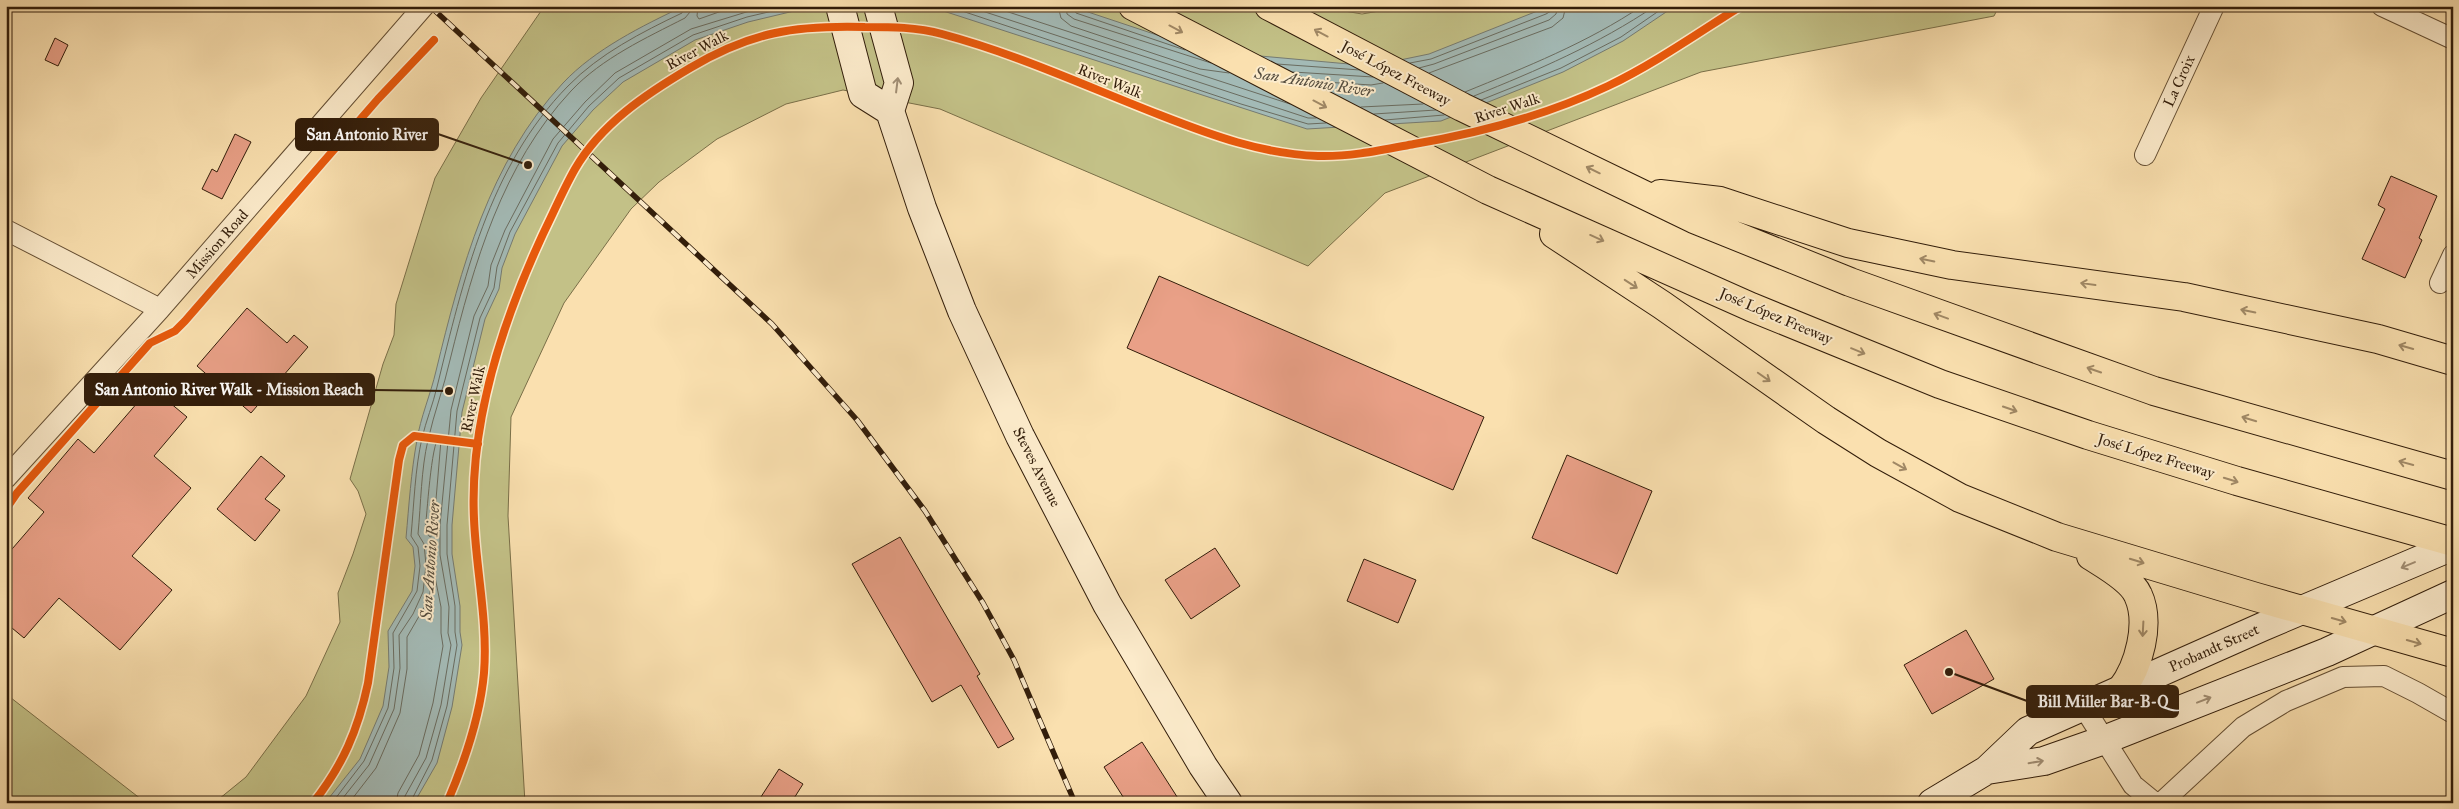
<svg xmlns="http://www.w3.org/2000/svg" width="2459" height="809" font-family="'IM FELL Great Primer',serif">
  <rect width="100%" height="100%" fill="#fae0af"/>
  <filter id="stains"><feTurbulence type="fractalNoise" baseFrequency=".004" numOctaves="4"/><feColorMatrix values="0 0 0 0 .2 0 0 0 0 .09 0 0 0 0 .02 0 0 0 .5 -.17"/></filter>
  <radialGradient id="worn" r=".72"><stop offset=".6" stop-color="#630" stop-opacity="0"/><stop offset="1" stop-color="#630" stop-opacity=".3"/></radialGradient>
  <path fill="#c3c187" stroke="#7a6f48" d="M 548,6 L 1315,6 L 1362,14 L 1408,6 L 1999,6 L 1994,16 L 1701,72 L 1385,193 L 1308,266 L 940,109 L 843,90 L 786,104 L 717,139 L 659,182 L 631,209 L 564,303 L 511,417 L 508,516 L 525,803 L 214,803 L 246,777 L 306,696 L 340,622 L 338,593 L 353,554 L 366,514 L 358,491 L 350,479 L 383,364 L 394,335 L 396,304 L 435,178 L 481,98 L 541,11 Z
    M 6,694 L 146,803 L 6,803 Z"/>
  <path fill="#a3bab6" stroke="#767b71" d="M 684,6 L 815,6 L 748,22 L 695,40 L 623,82 L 593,110 L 562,146 L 515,234 L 502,268 L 499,289 L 485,319 L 462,412 L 452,525 L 452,554 L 460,606 L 460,632 L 462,645 L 452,707 L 437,763 L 414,803 L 325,803 L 360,759 L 383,706 L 389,667 L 388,631 L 412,591 L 415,566 L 413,547 L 406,538 C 409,505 411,472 417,440 C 420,419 431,393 436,371 C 461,268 489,162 563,83 C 595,49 642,26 684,6 Z
    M 928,6 L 1070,6 L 1205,51 L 1371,66 L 1429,54 L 1550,6 L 1675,6 L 1623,41 L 1563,72 L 1441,121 L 1307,129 Z"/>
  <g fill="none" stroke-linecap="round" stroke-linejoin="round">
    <path stroke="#6a6c60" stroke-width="1" d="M 698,6 L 697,16 L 699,19 L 736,6
      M 947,6 L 1241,104 L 1308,124 L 1326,123
      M 967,6 L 1308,118 L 1316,118
      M 990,6 L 1290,104
      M 1058,6 L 1061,18 L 1071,26 L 1200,69 L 1229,73
      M 1066,6 L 1067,14 L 1074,19 L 1211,63
      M 1072,6 L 1076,13 L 1185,50
      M 1410,63 L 1431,59 L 1546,14 L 1551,11 L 1552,6
      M 1277,64 L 1360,70
      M 1419,68 L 1434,64 L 1549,20 L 1556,14 L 1558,6
      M 1293,72 L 1373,77
      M 1429,73 L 1552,27 L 1563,18 L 1566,6
      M 1309,81 L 1371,85 L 1383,83
      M 1465,92 C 1526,67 1587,43 1642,6
      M 1474,96 C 1538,70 1597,45 1655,6
      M 1481,100 L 1561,68 L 1621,37 L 1666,6
      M 1361,107 L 1423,104
      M 1374,114 L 1436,110
      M 1385,120 L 1444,115
      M 439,437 L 441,440 L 433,535 L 430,537 L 425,531 C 427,516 431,443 439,437 Z
      M 332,803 L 364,761 L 388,708 L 394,668 L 393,633 L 417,591 L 420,566 L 418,547 L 411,536 C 414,504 415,469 422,438 C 426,421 433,404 437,387 C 463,281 489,166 568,86 C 599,54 642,32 682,13 L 684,6
      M 339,803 L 369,765 L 394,709 L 400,668 L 399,635 L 413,614 L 423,592 L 426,565 L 424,544 L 418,534 C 421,503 421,470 428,440 C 434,413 444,387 450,360 C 474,263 502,165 571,91 C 602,58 646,38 685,18 L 690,12 L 691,6
      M 349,803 L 376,768 L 400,713 L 407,669 L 407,637 L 429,599 L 432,579 L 435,577 L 441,607 L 441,633 L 443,646 L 433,703 L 419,755 L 398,793 L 396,803
      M 404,803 L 405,796 L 426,758 L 441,705 L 451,645 L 448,633 L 449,607 L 440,555 L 440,525 L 451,410 L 474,316 L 488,286 L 491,265 L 505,230 L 553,139 L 585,102 L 615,73 L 691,29 L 766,6
      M 410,803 L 432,760 L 447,706 L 457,645 L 455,632 L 455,606 L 447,554 L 447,525 L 457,411 L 480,318 L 494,288 L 497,267 L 510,232 L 558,143 L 589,106 L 619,78 L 693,35 L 747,17 L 794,6"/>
  </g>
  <path fill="#e9a087" stroke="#321d0a" d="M 55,38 L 68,45 L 58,66 L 45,60 Z
    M 235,134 L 251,142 L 222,199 L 202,189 L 212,169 L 217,172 Z
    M 2391,176 L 2437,196 L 2419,238 L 2422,240 L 2405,278 L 2362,259 L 2385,209 L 2378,205 Z
    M 1159,276 L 1484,417 L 1453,490 L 1127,348 Z
    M 247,308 L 287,343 L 294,335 L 308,347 L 251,413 L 197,366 Z
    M 151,387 L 187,417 L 154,456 L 191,488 L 132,556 L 172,590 L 120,650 L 59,598 L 24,638 L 6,623 L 6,556 L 44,512 L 28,498 L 78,439 L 94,453 Z
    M 1567,455 L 1652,491 L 1617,574 L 1532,538 Z
    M 261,456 L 285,476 L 265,499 L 280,510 L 255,541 L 217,509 Z
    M 900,537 L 980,674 L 977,676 L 1014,739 L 998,748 L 961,685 L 932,702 L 852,564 Z
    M 1215,548 L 1240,586 L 1191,619 L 1165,580 Z
    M 1364,559 L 1416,580 L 1398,623 L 1347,601 Z
    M 1966,630 L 1994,679 L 1932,714 L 1904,665 Z
    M 1142,742 L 1181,803 L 1127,803 L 1104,767 Z
    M 779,769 L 803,784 L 791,803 L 757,803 Z"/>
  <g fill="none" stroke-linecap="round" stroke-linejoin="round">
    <defs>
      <path id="street" d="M 2382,6 L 2453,39
        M 2145,155 L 2214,6
        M 6,230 L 160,309
        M 2440,283 L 2453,255
        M 6,478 L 160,309 L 424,6
        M 2083,706 L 2133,785 L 2155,803
        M 2161,803 L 2243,727 L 2286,701 L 2343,677 L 2384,676 L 2418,693 L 2453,713"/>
      <path id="secondary" d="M 840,6 L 863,94 L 890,111
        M 878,6 L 899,83 L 890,111 L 922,208 L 962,311 L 1020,436 L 1107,604 L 1203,766 L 1228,803
        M 1987,770 L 2028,731 L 2262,627 L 2453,546
        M 1932,803 L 1987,770 L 2044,761 L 2104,740 L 2327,652 L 2453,594"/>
      <path id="highway" d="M 1133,6 L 1488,190 L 1751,307 L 1940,384 L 2088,435 L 2237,481 L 2453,542
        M 1269,6 L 1462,107 L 1634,190 L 1694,219 L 1850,282 L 2154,391 L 2453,476
        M 1660,194 L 1720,201 L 1848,243 L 1952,265 L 2184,297 L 2378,339 L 2453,361
        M 1554,234 L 1662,305 L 1826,420 L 1878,453 L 1960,498 L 2057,537 L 2256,597 L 2453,653
        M 2091,556 C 2105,565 2131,579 2138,595 C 2151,623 2139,667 2121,690"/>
    </defs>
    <use href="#street" stroke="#644e33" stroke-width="22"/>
    <use href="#secondary" stroke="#321d0a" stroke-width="30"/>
    <use href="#highway" stroke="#321d0a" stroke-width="30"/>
    <use href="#street" stroke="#fcebcb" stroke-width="20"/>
    <use href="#secondary" stroke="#fcebcb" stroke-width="28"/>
    <use href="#highway" stroke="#fae0af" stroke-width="28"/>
    <defs>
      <path id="rail" d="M 430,6 L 772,324 L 857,420 L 925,511 L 983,603 L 1014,660 L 1075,803"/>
    </defs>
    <use href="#rail" stroke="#321d0a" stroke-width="5.5"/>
    <use href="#rail" stroke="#fcebcb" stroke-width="4" stroke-dasharray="11" stroke-linecap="butt"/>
    <defs>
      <path id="cycleway" d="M 6,509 L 17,493 L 150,343 L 175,331 L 185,321 L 378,99 L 434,40
        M 313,803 C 343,765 358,730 368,683 L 399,460 L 403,445 L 414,436 L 478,444
        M 447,803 C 465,761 480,718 484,673 C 488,621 476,570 474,519 C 469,414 508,305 553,213 C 560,198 567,183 575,169 C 601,124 646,94 690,68 C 751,32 795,25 865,27 C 891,27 917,27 942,34 C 1017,54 1088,87 1160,115 C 1211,135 1262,154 1318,156 C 1350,157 1382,150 1414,144 C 1480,133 1547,115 1608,86 C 1654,64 1698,33 1741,6"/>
    </defs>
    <use href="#cycleway" stroke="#fcebcb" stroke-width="11"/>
    <use href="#cycleway" stroke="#e8590c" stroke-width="8"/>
  </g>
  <defs><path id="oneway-shaft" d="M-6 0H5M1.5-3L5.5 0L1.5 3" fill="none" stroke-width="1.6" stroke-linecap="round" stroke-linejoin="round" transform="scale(1.25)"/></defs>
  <g stroke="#a08865">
    <use href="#oneway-shaft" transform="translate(1176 29) rotate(28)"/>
    <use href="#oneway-shaft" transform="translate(1321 33) rotate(-152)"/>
    <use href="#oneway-shaft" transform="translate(1320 104) rotate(28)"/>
    <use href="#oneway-shaft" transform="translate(1593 170) rotate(-154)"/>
    <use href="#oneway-shaft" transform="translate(1597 238) rotate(24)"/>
    <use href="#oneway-shaft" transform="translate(1927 260) rotate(-168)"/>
    <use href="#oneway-shaft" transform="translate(1631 284) rotate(33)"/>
    <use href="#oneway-shaft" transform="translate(2088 284) rotate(-172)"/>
    <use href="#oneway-shaft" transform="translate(2248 311) rotate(-168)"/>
    <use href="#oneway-shaft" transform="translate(1941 316) rotate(-160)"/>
    <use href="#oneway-shaft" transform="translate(2406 347) rotate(-164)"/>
    <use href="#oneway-shaft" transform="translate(1858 351) rotate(22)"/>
    <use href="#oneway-shaft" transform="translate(2094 370) rotate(-161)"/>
    <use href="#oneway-shaft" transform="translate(1764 377) rotate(35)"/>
    <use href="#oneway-shaft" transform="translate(2010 409) rotate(19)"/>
    <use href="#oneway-shaft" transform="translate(2249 419) rotate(-163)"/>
    <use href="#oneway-shaft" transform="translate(2406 463) rotate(-165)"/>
    <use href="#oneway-shaft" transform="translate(1900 466) rotate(29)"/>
    <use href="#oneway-shaft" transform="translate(2231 480) rotate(17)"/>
    <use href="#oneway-shaft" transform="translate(2137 561) rotate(17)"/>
    <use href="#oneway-shaft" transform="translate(2339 620) rotate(16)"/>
    <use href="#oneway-shaft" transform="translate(2143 629) rotate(93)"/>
    <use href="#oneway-shaft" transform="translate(2414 642) rotate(16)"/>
  </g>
  <g stroke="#a18e74">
    <use href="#oneway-shaft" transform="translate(897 85) rotate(-83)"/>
    <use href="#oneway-shaft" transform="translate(2408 565) rotate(157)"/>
    <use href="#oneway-shaft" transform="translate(2204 700) rotate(-21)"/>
    <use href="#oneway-shaft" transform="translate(2036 762) rotate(-9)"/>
  </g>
  <g text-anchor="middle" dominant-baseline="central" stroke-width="4" stroke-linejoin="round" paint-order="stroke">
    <g font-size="15" fill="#321d0a" stroke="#fcebcb">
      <text transform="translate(697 50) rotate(-28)">River Walk</text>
      <text transform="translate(1396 73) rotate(28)">José López Freeway</text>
      <text transform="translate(1110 81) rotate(22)">River Walk</text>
      <text transform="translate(2179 81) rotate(-65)">La Croix</text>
      <text transform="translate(1507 108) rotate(-18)">River Walk</text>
      <text transform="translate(217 244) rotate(-49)">Mission Road</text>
      <text transform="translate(1776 316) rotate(23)">José López Freeway</text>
      <text transform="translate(473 399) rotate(-78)">River Walk</text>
      <text transform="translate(2156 456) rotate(17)">José López Freeway</text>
      <text transform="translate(1037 467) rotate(63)">Steves Avenue</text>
      <text transform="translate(2214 648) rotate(-24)">Probandt Street</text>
    </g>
    <g font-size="16" font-style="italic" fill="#544c3e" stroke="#fcebcb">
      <text transform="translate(1314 82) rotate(9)">San Antonio River</text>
      <text transform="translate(430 560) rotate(-86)">San Antonio River</text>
    </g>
  </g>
  <path fill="none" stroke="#321d0a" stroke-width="2" d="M528 165L438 134M449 391L374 390M1949 672L2027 701"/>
  <g fill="#321d0a" stroke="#fcebcb" stroke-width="2">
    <circle cx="528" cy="165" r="5"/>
    <circle cx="449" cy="391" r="5"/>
    <circle cx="1949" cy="672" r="5"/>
  </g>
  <g fill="#321d0a" stroke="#321d0a" stroke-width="2">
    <rect x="296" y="119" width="142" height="31" rx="5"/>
    <rect x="85" y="374" width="289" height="31" rx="5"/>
    <rect x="2027" y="686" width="151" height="31" rx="5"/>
  </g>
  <g font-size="16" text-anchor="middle" font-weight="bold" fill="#fff">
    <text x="367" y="140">San Antonio River</text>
    <text x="229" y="395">San Antonio River Walk - Mission Reach</text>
    <text x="2103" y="707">Bill Miller Bar-B-Q</text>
  </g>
  <rect width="2459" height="809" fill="none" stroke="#fae0af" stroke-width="25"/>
  <rect x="8" y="8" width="2444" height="794" fill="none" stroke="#321d0a" stroke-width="2.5"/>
  <rect x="12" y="12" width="2434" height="784" fill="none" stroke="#321d0a"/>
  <rect width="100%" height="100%" filter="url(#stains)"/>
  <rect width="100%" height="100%" fill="url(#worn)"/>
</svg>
